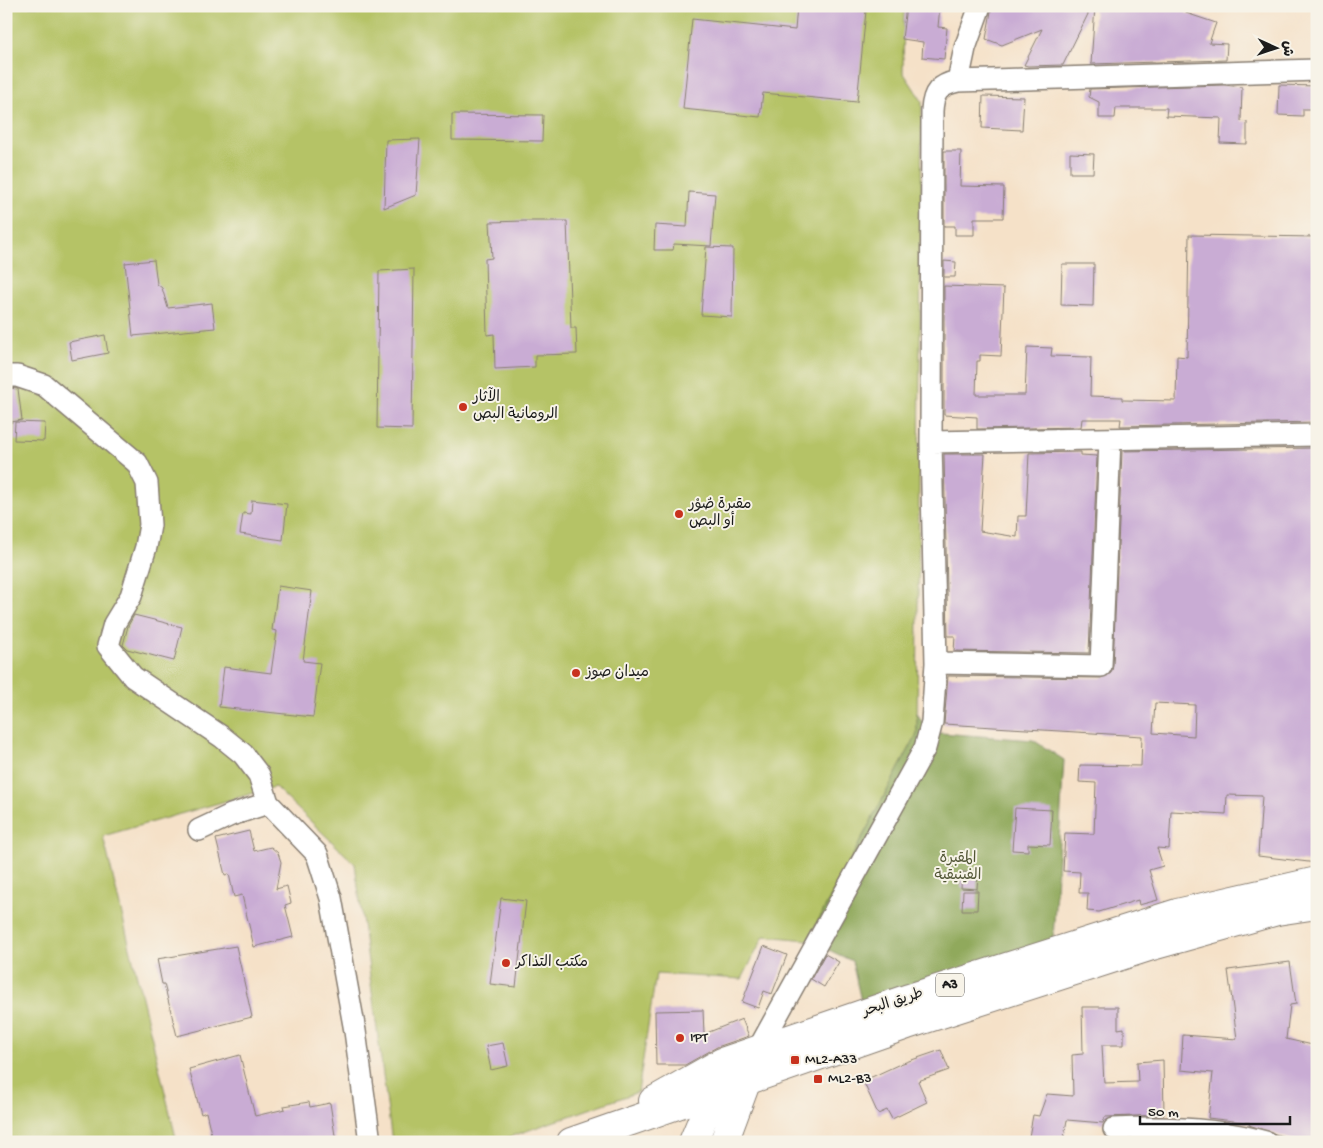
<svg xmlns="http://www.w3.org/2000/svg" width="1323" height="1148" font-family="'Gochi Hand','Playpen Sans Arabic',sans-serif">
  <rect width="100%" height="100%" fill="#f7f3e8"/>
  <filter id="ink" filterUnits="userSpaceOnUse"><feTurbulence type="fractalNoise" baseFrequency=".02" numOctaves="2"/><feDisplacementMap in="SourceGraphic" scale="10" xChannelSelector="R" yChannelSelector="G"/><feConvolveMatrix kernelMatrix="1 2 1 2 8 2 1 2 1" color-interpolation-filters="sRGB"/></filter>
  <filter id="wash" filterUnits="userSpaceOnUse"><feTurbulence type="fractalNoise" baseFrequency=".0096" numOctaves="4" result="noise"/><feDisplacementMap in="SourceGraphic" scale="20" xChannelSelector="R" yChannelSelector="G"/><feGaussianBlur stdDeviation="1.12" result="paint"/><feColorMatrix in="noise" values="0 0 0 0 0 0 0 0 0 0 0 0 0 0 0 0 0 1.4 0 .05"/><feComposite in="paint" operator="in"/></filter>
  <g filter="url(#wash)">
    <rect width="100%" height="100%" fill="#f5e1c8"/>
    <path fill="#b5c366" stroke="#687041" d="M 6,6 L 904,6 L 903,72 L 922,101 L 917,734 L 808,940 L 764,936 L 742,979 L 656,974 L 638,1092 L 495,1142 L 392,1142 L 355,864 L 275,787 L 103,836 L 177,1142 L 6,1142 Z"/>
    <path fill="#90a95b" stroke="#56623c" d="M 917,713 L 928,732 L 1033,740 L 1064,760 L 1053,939 L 863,1010 L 852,961 L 808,940 L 917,734 Z"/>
    <g id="blocks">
      <path fill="#c9acd4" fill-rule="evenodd" d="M 797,6 L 866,11 L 857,102 L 763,93 L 760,117 L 683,109 L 692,19 L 795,30 Z
        M 906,6 L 940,6 L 938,27 L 947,28 L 944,59 L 922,57 L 923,42 L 902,39 Z
        M 992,6 L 1092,6 L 1063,65 L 1028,66 L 1024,65 L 1042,29 L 1002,45 L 986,39 Z
        M 1095,6 L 1189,6 L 1186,13 L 1216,23 L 1209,43 L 1227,44 L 1226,60 L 1091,64 Z
        M 1224,85 L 1242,87 L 1241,121 L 1247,122 L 1247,144 L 1220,143 L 1221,118 L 1166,116 L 1167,108 L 1116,108 L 1115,118 L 1099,118 L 1099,102 L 1089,97 L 1090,89 Z
        M 1279,85 L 1317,86 L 1317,109 L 1303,109 L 1303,116 L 1278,115 Z
        M 983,96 L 1024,97 L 1022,130 L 982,128 Z
        M 452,114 L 543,115 L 542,141 L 452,140 Z
        M 420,139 L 416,195 L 384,208 L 386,140 Z
        M 944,151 L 961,151 L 960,186 L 1004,187 L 1003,218 L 974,218 L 974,235 L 955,235 L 955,226 L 944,226 Z
        M 1070,153 L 1094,154 L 1093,173 L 1070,173 Z
        M 689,192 L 715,194 L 711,246 L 674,244 L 673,250 L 654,250 L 655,225 L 687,227 Z
        M 524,221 L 567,221 L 571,328 L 576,328 L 577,354 L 535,355 L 535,367 L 495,369 L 494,334 L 487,335 L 485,259 L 492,258 L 490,222 Z
        M 1189,235 L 1317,237 L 1317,422 L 1120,426 L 1121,419 L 1082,419 L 1081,427 L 977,429 L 977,417 L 944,415 L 944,286 L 1004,288 L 1001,356 L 980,355 L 980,361 L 977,361 L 976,395 L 1025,395 L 1027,347 L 1052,348 L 1051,356 L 1091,357 L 1090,396 L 1122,397 L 1122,400 L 1176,401 L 1177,356 L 1187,357 Z
        M 706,247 L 733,248 L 732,317 L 701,315 Z
        M 154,260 L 157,284 L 162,288 L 168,308 L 212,303 L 215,328 L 133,336 L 125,263 Z
        M 944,261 L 956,262 L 955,277 L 944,277 Z
        M 1062,264 L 1094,264 L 1093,306 L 1061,305 Z
        M 414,269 L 412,429 L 377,428 L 379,271 Z
        M 105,335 L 108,353 L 72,360 L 69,342 Z
        M 6,388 L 18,389 L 22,420 L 6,423 Z
        M 15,422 L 45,423 L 44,441 L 14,440 Z
        M 1317,448 L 1317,863 L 1258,856 L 1262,796 L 1227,795 L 1226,814 L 1171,811 L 1169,849 L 1157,848 L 1163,866 L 1149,870 L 1158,900 L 1139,905 L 1138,900 L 1099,912 L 1087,911 L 1088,893 L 1079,893 L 1080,872 L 1063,871 L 1065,833 L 1094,834 L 1096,783 L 1079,782 L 1080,765 L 1141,766 L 1142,736 L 944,724 L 948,676 L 1101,678 L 1111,673 L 1113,666 L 1122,451 ZM 1155,703 L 1195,705 L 1194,736 L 1153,733 Z
        M 1081,452 L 1081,455 L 1097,456 L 1089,653 L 954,651 L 955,636 L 948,636 L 944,454 L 985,454 L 980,531 L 1017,537 L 1018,516 L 1026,516 L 1029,453 Z
        M 252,500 L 287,504 L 283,540 L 240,534 L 243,513 L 251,514 Z
        M 278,586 L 312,591 L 303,661 L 320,663 L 313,717 L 219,707 L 224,667 L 271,673 L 277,631 L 272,630 Z
        M 134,615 L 182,627 L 174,661 L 127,649 L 123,645 L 128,626 Z
        M 1015,808 L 1052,810 L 1050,845 L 1028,844 L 1028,851 L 1012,850 Z
        M 249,831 L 254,851 L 271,847 L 278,853 L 281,862 L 276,889 L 287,886 L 291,903 L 285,905 L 293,937 L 254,947 L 242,895 L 234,897 L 229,874 L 225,875 L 216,839 Z
        M 962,872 L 978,873 L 977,889 L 961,888 Z
        M 963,891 L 978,891 L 977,910 L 962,910 Z
        M 501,898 L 526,901 L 516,987 L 490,984 Z
        M 236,946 L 252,1017 L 177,1036 L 164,984 L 162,984 L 157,959 Z
        M 764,946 L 787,955 L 772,994 L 764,991 L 758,1008 L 742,1002 Z
        M 825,954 L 839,962 L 824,987 L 811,979 Z
        M 1290,962 L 1296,1004 L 1290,1005 L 1286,1039 L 1317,1046 L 1317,1132 L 1314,1142 L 1299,1142 L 1249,1125 L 1250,1123 L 1208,1118 L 1213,1073 L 1181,1070 L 1183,1035 L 1237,1039 L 1228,970 Z
        M 1082,1007 L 1118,1007 L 1118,1029 L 1124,1028 L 1124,1045 L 1102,1045 L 1104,1083 L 1138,1082 L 1137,1062 L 1163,1060 L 1164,1115 L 1105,1117 L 1103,1123 L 1067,1120 L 1063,1142 L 1028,1142 L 1033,1115 L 1039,1116 L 1047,1094 L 1073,1096 L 1072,1055 L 1083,1054 Z
        M 703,1010 L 704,1034 L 742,1019 L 749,1036 L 717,1047 L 685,1065 L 656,1065 L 655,1011 Z
        M 503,1043 L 508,1066 L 491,1070 L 486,1046 Z
        M 941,1050 L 949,1070 L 918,1081 L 927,1102 L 892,1119 L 887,1110 L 878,1114 L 863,1081 L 900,1064 Z
        M 240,1055 L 255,1116 L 285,1109 L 284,1106 L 309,1102 L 310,1107 L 330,1103 L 336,1142 L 213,1142 L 206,1112 L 201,1114 L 189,1069 Z"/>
    </g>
  </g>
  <g filter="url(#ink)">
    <use href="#blocks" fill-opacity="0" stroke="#887e72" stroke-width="1"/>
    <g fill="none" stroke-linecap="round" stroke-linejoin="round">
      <defs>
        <path id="street" d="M 958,81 L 965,48 L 980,6
          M 6,376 L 17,376 L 44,385 L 137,463 L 147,483 L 150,525 L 146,547 L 131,596 L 114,624 L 108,646 L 133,677 L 222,737 L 243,754 L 259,775 L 268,803 L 317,854 L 331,898 L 355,1031 L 370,1142
          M 931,442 L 1317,435
          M 936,663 L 1101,666 L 1110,439
          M 199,830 L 231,815 L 268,803
          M 759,1048 L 925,748 L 932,722 L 936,663 L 931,442 L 932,111 C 933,92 939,85 958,81 L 1317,70
          M 1114,1129 C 1166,1126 1216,1128 1266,1142"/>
        <path id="primary" d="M 693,1142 L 713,1094 L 719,1073
          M 724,1142 L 753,1064"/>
        <path id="highway" d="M 653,1101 L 722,1062 L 909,998 L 1177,913 L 1317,881
          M 571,1142 L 907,1025 L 1152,946 L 1277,911 L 1317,905"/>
      </defs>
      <use href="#street" stroke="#887e72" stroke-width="24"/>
      <use href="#primary" stroke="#887e72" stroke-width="30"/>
      <use href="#highway" stroke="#887e72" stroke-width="30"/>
      <use href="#street" stroke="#fff" stroke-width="21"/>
      <use href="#primary" stroke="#fff" stroke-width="28"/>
      <use href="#highway" stroke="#fff" stroke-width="28"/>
    </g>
  </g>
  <g fill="#c8321e" stroke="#f7f3e8" stroke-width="2">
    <circle cx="463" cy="407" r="5"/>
    <circle cx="679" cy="514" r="5"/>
    <circle cx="576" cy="673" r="5"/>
    <circle cx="506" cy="963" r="5"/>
    <circle cx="680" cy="1038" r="5"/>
    <rect x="790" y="1055" width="10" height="10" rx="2.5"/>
    <rect x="813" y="1074" width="10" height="10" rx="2.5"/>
  </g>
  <g text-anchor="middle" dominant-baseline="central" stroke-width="4" stroke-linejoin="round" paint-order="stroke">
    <rect fill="#f7f3e8" stroke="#5e5c59" stroke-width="1" x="936" y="973.5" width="28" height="23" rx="4"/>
    <g font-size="14" font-weight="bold" fill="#1c1c1c">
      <text x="950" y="985">A3</text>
    </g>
    <g font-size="15" fill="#1c1c1c" stroke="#f7f3e8" text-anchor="start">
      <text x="473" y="398">الآثار<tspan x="473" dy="17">الرومانية البص</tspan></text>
      <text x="689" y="505">مقبرة صُوْر<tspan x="689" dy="17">أو البص</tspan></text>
      <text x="586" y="673">ميدان صوز</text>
      <text x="516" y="963">مكتب التذاكر</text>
      <text x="690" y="1038">IPT</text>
      <text x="805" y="1060">ML2-A33</text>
      <text x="828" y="1079">ML2-B3</text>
    </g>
    <g font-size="15" fill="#525636" stroke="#f7f3e8">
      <text x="958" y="859">المقبرة<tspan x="958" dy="17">الفينيقية</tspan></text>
    </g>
    <g font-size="15" fill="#1c1c1c" stroke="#f7f3e8">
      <text transform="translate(893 1003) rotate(-18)">طريق البحر</text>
    </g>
  </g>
  <rect width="1323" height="1148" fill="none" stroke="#f7f3e8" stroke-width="25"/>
  <g transform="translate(1276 48) rotate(93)" stroke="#f7f3e8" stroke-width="4" paint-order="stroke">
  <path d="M0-4L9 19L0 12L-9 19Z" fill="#1c1c1c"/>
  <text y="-8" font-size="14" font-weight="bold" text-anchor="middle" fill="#1c1c1c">ش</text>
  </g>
  <path d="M1140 1116v8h150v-8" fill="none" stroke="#1c1c1c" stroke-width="2.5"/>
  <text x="1148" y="1116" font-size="15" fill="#1c1c1c" stroke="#f7f3e8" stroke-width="4" paint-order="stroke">50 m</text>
</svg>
